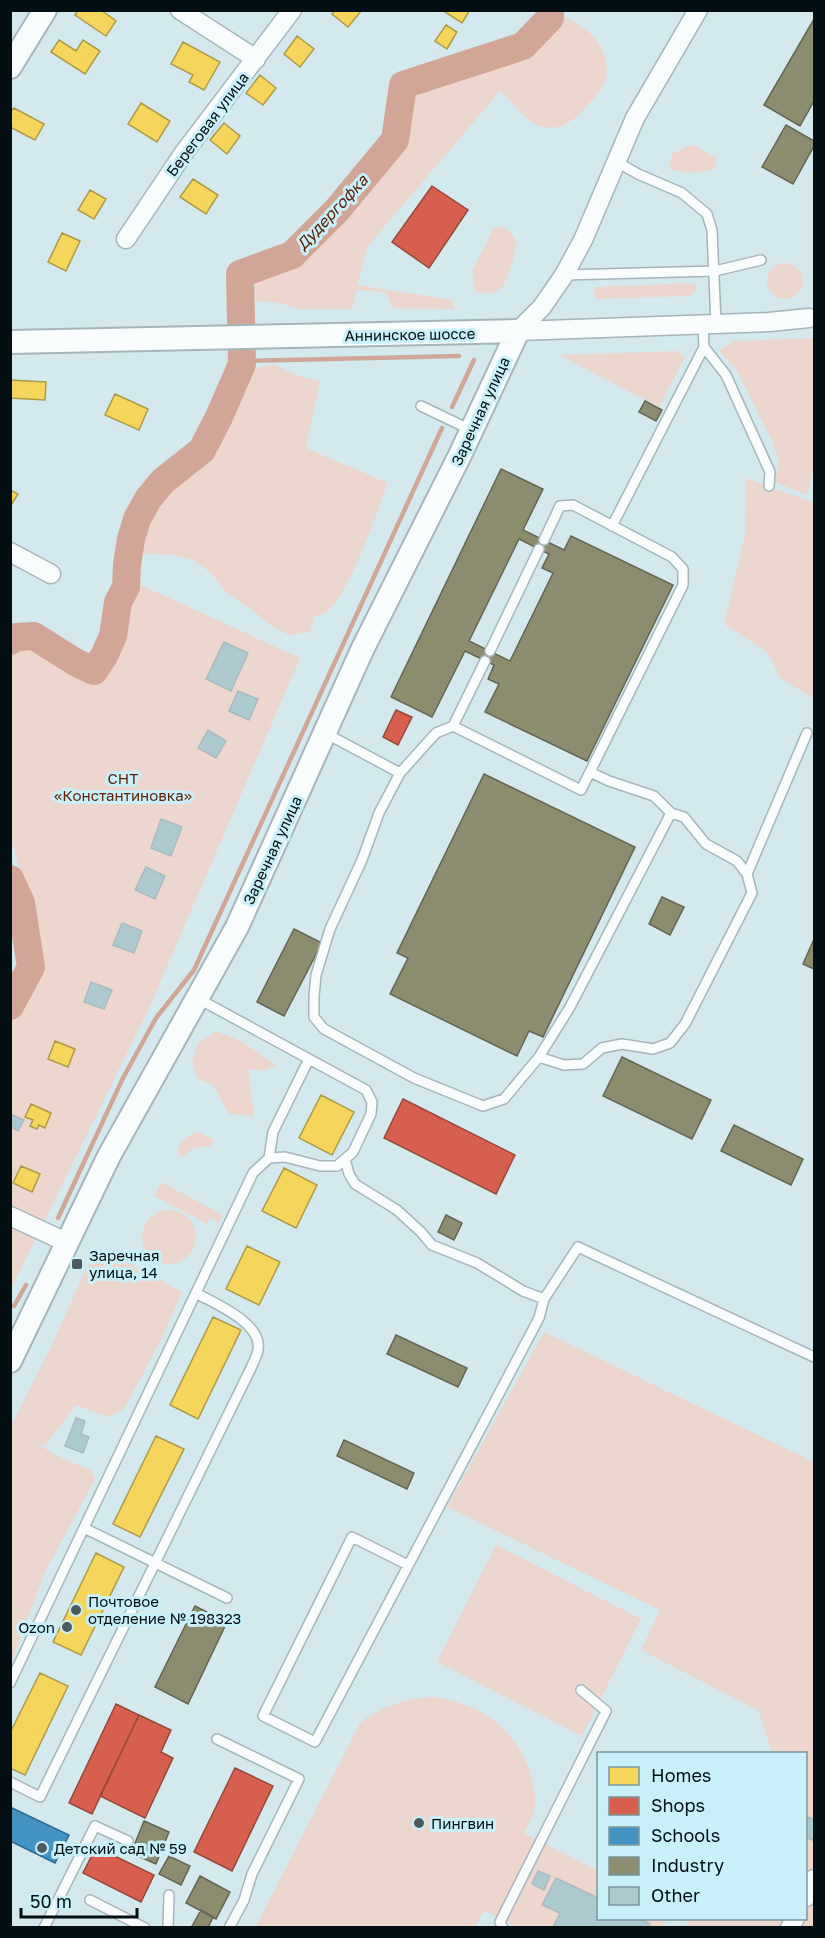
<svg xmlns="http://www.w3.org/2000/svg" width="825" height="1938" font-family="'Golos Text',sans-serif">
  <rect width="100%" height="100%" fill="#d4e9ee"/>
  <path fill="#ecd6ce" d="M 565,17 C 588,27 611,48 606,77 C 603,89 593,99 585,108 C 573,122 557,133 537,125 C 526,121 510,99 500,91 L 368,246 L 357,285 L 452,300 L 455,309 L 393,308 L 385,292 L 357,290 L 352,309 L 298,309 L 279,303 L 256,301 L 255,274 L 302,258 L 387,161 L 400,137 L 409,88 L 525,50 L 553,21 Z
    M 694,145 L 716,158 L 715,169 C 700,173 684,174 669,169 L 672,154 L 687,146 Z
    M 501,227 L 509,230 L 517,243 L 511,267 L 503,287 L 492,293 L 475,292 L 472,271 L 494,228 Z
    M767 281a18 18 0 1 1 36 0a18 18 0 1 1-36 0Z
    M 692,283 L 696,286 L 696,292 L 689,296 L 597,299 L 594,296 L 594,290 L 597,287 Z
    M 814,338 L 814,468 L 807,495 L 775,482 L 779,460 L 772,441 L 736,369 L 719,351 L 734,341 Z
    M 677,351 L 685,357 L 659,407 L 559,355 Z
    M 275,365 L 298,376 L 320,381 L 306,448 L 388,483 C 376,512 349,600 323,614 C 321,615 317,615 314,616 L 310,632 L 289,635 L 270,625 L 255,612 L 226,592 L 211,573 L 193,560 L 173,555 L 140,553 L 147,521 L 156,506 L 222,440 L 234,416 L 249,372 L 259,367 Z
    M 746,478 L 814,503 L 814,699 L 780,678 L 768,653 L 724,624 L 745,535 Z
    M 141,585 L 300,658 L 150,1006 L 11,1289 L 11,1012 L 28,994 L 40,962 L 18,862 L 11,841 L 10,651 L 13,649 L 33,647 L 82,676 L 104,676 L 119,645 L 126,613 Z
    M 216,1031 L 241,1041 L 276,1065 L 264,1071 L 248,1069 L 254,1116 L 229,1114 L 213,1085 L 198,1079 L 192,1063 L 198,1043 Z
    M 198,1132 L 213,1139 L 211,1146 L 194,1148 L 182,1157 L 177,1153 C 179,1141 187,1136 198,1132 Z
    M 161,1182 L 223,1215 L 219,1223 L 210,1218 L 207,1224 L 154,1196 Z
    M142 1237a27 27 0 1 1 54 0a27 27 0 1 1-54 0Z
    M 102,1249 L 182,1292 L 163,1336 L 124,1409 L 108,1417 L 76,1405 L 45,1446 L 34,1442 L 57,1456 L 91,1470 L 95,1479 L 45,1572 L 11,1663 L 11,1426 L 51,1347 L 84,1273 L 97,1252 Z
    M 544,1332 L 814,1462 L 814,1927 L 685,1927 L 690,1919 L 806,1918 L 806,1754 L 772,1753 L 759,1711 L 641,1650 L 660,1610 L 447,1507 Z
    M 496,1545 L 641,1619 L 582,1736 L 437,1662 Z
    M 432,1697 C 479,1702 517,1729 531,1775 C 534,1786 537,1802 534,1812 C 532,1819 527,1827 524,1833 L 598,1871 L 598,1918 L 667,1919 L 662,1927 L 519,1928 L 484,1910 L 475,1927 L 255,1928 L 360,1723 C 382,1706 404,1699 432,1697 Z"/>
  <path fill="#f6d55c" stroke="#ad9a46" stroke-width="1.5" d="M 78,10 L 101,10 L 116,21 L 106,36 L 75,15 Z
    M 335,10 L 362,10 L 348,27 L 332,14 Z
    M 442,10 L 470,10 L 462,23 Z
    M 446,25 L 457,32 L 447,49 L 435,41 Z
    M 297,36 L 314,49 L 300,67 L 284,54 Z
    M 59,40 L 76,51 L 83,40 L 100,51 L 85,74 L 51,52 Z
    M 183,42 L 220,62 L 204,90 L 189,82 L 193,75 L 171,64 Z
    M 260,75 L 276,88 L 263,105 L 246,93 Z
    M 141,103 L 170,121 L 157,142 L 128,124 Z
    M 14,108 L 44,124 L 35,140 L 10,127 L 10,113 Z
    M 224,123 L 240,136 L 227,154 L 210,140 Z
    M 193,179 L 218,195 L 206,214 L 180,197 Z
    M 90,190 L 106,199 L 94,219 L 78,210 Z
    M 62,233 L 80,241 L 66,271 L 48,262 Z
    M 10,380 L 46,382 L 45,400 L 10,398 Z
    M 115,394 L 148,409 L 139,430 L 105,415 Z
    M 10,490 L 18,494 L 10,507 Z
    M 55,1041 L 75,1049 L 68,1067 L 48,1059 Z
    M 321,1095 L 354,1112 L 332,1155 L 299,1138 Z
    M 31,1104 L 51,1113 L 45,1128 L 39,1125 L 37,1129 L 30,1126 L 33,1120 L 25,1117 Z
    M 21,1166 L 40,1174 L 32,1192 L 13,1183 Z
    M 284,1168 L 317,1185 L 296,1228 L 262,1211 Z
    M 247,1246 L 280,1262 L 259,1305 L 226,1289 Z
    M 213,1317 L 241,1330 L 198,1419 L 170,1405 Z
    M 156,1436 L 184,1449 L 140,1537 L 113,1524 Z
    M 96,1553 L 124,1567 L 81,1655 L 53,1642 Z
    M 40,1673 L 68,1686 L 25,1775 L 10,1768 L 10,1733 Z"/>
  <path fill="#d6604d" stroke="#97483b" stroke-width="1.5" d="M 432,186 L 468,210 L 429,268 L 392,242 Z
    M 396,710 L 412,717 L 398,745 L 383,737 Z
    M 403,1099 L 515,1155 L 496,1194 L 384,1138 Z
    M 116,1704 L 139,1715 L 92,1814 L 69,1803 Z
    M 139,1715 L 171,1730 L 161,1752 L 173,1758 L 145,1818 L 100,1796 Z
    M 235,1768 L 273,1786 L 232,1871 L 194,1852 Z
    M 96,1847 L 154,1875 L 141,1902 L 83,1873 Z"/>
  <path fill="#4393c3" stroke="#306b8e" stroke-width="1.5" d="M 10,1807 L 69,1835 L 55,1863 L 10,1841 Z"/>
  <path fill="#8c8c6e" stroke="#636652" stroke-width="1.5" fill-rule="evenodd" d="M 814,19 L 814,101 L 800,126 L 764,105 Z
    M 786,125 L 814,141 L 814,146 L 793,184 L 762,167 Z
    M 645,401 L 662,410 L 656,421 L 639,412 Z
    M 501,469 L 543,489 L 523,530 L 564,550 L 571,536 L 673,585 L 587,761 L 485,712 L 499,684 L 488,679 L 494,665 L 465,651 L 432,717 L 391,697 ZM 519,539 L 549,554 L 542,568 L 553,573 L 510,661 L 469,641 Z
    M 484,774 L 635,847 L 543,1037 L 529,1031 L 517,1056 L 390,994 L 408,958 L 397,953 Z
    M 662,897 L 684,907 L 670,935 L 649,924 Z
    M 294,929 L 322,943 L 284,1016 L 257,1002 Z
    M 814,939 L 814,969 L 803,964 Z
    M 622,1057 L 711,1100 L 692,1139 L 603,1096 Z
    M 734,1125 L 803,1159 L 791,1185 L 721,1151 Z
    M 446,1215 L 462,1223 L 454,1240 L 438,1232 Z
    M 396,1335 L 467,1368 L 458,1387 L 387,1354 Z
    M 344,1440 L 414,1473 L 407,1489 L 337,1456 Z
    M 195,1606 L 227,1622 L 188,1704 L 155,1687 Z
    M 144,1821 L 169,1832 L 156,1864 L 131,1853 Z
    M 169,1856 L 190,1866 L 181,1885 L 159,1874 Z
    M 200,1876 L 230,1892 L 216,1919 L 186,1903 Z
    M 201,1910 L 213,1917 L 208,1928 L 191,1928 Z"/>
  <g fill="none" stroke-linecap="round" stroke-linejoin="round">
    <path stroke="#d1a696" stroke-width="4.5" d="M 241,361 L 459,356
      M 452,407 L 474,360
      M 58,1218 L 123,1078 L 156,1018 L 194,970 L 442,428
      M 14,1306 L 26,1285"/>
    <path stroke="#d1a696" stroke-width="28" d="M 10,641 L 16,637 L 34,636 L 75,662 L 94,671 L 104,656 L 113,636 L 118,602 L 126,587 L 127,565 L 131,539 L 137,519 L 148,499 L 163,481 L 202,450 L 219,417 L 242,364 L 240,274 L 292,255 L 337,210 L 395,140 L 403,85 L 523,46 L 550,18 L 550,10
      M 10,879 L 21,903 L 31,967 L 10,1006"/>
  </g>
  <path fill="#acc9cf" stroke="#aabbbf" stroke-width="1.5" d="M 224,642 L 248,653 L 231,691 L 206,679 Z
    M 238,691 L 258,699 L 249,720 L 229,711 Z
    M 208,730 L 226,741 L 216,758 L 198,748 Z
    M 161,819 L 182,827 L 171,856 L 151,848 Z
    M 146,867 L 165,876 L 155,899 L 135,890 Z
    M 122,923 L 142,931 L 134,953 L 113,945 Z
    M 91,982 L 112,990 L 104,1009 L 84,1002 Z
    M 10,1114 L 24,1120 L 18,1131 L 10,1126 Z
    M 76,1418 L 85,1421 L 81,1434 L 89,1437 L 83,1453 L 65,1446 Z
    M 806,1816 L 814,1820 L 814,1836 L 812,1840 L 806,1837 Z
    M 538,1871 L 550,1876 L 544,1890 L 532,1884 Z
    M 556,1878 L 598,1898 L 598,1918 L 639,1918 L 650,1924 L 648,1928 L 559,1928 L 554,1925 L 560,1913 L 542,1905 Z"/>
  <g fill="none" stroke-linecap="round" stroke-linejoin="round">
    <defs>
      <path id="service" d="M 617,162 L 638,174 L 682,193 L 707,214 L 712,230 L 716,324
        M 564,275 L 715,271 L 761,260
        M 704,347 L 726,375 L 770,472 L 769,486
        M 421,406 L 471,430
        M 612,526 L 704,347 L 703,325
        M 544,540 L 560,506 L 573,505 L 672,557 L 683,569 L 683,585 L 581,790 L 453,726 L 436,733 L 400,773 L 379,813 L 362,860 L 330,929 L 316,975 L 314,996 L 314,1017 L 324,1029 L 414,1078 L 483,1106 L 504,1099 L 539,1057 L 570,1007 L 671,813 L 654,796 L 609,781 L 592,773
        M 490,651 L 539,549
        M 453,726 L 485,661
        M 325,733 L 400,773
        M 747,874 L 807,733
        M 539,1057 L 564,1065 L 583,1064 L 602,1048 L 622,1044 L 653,1049 L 670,1043 L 685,1024 L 752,893 L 747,874 L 737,861 L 706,844 L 684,817 L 671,813
        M 269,1158 L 273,1132 L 309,1059
        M 345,1159 L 349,1174 L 355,1184 L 397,1210 L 421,1232 L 432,1245 L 477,1263 L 523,1291 L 544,1299 L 578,1247 L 814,1357
        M 84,1528 L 227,1598
        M 408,1565 L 352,1537 L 263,1716 L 315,1742 L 539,1318 L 544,1299
        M 10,1683 L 253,1173 L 269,1158 L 285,1157 L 320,1166 L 337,1166 L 353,1152 L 371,1114 L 372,1102 L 366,1090 L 197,998
        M 217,1739 L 299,1779 L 252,1874 L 244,1900 L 229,1928
        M 10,1782 L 40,1797 L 251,1368 C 253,1363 257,1356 258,1350 C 263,1323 215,1304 196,1293
        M 90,1900 L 145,1928
        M 44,1928 L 95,1826 L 128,1841
        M 168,1928 L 169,1895
        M 503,1928 L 500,1922 L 606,1711 L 581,1690"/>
      <path id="minor" d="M 180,10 L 256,59
        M 126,239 L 183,154 L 292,10
        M 518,331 L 542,307 L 564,275 L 583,240 L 635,118 L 698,10
        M 518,331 L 769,322 L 809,318
        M 10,552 L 51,574
        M 10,1216 L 68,1243
        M 806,1897 L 814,1879
        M 790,1928 L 795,1918"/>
      <path id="tertiary" d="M 10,67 L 45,10
        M 10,342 L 518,331 L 460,455 L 363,648 L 237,927 L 109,1156 L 10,1361"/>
    </defs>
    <use href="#service" stroke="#a5b5b9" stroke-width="12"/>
    <use href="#minor" stroke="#a5b5b9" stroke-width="21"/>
    <use href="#tertiary" stroke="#a5b5b9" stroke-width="26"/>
    <use href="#service" stroke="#f9fcfc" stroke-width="9"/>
    <use href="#minor" stroke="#f9fcfc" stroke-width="18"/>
    <use href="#tertiary" stroke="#f9fcfc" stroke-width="22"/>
  </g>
  <g fill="#4c5b5f" stroke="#c9f0f9" stroke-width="2">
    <rect x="71" y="1258" width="12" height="12" rx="3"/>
    <circle cx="76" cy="1610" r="6"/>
    <circle cx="67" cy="1627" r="6"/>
    <circle cx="419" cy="1823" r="6"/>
    <circle cx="42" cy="1848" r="6"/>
  </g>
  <g text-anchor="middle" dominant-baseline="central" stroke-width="6" stroke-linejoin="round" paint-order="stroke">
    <g font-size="15" fill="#030f12" stroke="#c9f0f9">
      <text transform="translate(207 124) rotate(-53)">Береговая улица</text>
      <text transform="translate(410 334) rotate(-1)">Аннинское шоссе</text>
      <text transform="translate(480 411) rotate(-65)">Заречная улица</text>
      <text transform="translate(272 850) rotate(-65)">Заречная улица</text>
    </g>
    <g font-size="15" fill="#622308" stroke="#c9f0f9">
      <text x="123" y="778">СНТ<tspan x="123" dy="17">«Константиновка»</tspan></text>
    </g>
    <g font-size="15" fill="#030f12" stroke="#c9f0f9" text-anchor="start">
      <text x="89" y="1255">Заречная<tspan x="89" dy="17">улица, 14</tspan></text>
      <text x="88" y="1601">Почтовое<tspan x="88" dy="17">отделение № 198323</tspan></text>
      <text x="55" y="1627" text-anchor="end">Ozon</text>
      <text x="431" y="1823">Пингвин</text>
      <text x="54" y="1848">Детский сад № 59</text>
    </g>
    <g font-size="16" font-style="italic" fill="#5a1b00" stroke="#c9f0f9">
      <text transform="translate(332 212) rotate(-47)">Дудергофка</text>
    </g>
  </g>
  <rect width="825" height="1938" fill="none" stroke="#030f12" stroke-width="24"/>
  <rect x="597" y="1752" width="210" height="168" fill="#c9f0f9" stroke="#7a969d" stroke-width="1.5"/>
  <rect x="609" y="1767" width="30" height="18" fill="#f6d55c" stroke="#7a969d" stroke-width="1.5"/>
  <text x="651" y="1782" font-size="18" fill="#030f12">Homes</text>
  <rect x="609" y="1797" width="30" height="18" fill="#d6604d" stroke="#7a969d" stroke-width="1.5"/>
  <text x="651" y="1812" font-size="18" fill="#030f12">Shops</text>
  <rect x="609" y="1827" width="30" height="18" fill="#4393c3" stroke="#7a969d" stroke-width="1.5"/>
  <text x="651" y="1842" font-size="18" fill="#030f12">Schools</text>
  <rect x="609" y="1857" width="30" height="18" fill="#8c8c6e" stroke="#7a969d" stroke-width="1.5"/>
  <text x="651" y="1872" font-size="18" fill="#030f12">Industry</text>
  <rect x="609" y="1887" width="30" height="18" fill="#acc9cf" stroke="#7a969d" stroke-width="1.5"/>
  <text x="651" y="1902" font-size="18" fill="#030f12">Other</text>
  <path d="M21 1908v9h116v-9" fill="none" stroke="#030f12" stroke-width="3"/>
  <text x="30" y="1908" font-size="18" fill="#030f12" stroke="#c9f0f9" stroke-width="4.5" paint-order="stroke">50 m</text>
</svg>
